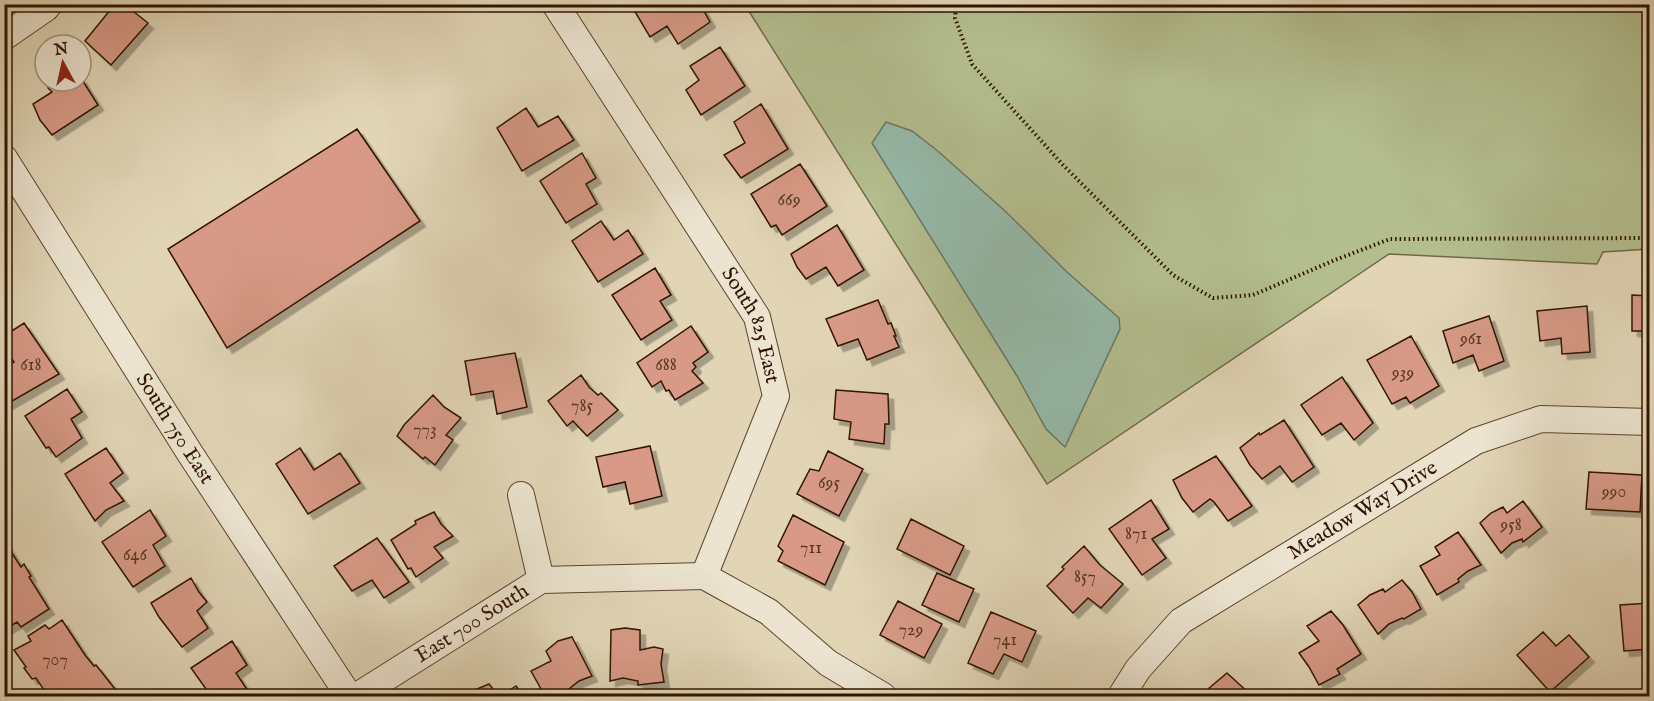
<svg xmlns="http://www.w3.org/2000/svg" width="1654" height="701" font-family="'IM FELL English',serif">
  <defs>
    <filter id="shadow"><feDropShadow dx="5.5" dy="5.5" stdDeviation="0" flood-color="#0004"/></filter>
  </defs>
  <rect width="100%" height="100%" fill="#e1d5b6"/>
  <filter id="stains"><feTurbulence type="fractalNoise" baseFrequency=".00333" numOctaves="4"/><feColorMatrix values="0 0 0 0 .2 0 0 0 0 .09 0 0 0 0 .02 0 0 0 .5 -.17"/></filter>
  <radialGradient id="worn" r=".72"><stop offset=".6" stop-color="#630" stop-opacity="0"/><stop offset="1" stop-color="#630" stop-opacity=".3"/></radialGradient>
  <path fill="#b3bd8e" stroke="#726847" stroke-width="1.5" d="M 745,5 L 1649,5 L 1649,249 L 1603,252 L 1597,264 L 1389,254 L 1047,484 Z"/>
  <path fill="#95b9a9" stroke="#6d7765" stroke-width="1.5" d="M 886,122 L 912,131 L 939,152 L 1005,211 L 1067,272 L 1119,318 L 1120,329 L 1065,447 L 1046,429 L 1017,376 L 872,143 Z"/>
  <path fill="#d89a87" stroke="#301400" stroke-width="1.5" filter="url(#shadow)" d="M 115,4 L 124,4 L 148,23 L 111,65 L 85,41 Z
    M 643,4 L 700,4 L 710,22 L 678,44 L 667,26 L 650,37 L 634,10 Z
    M 720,47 L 745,86 L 701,115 L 686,90 L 699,80 L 690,66 Z
    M 81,78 L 98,105 L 52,135 L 40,120 L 33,104 L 52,92 L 48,88 L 59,81 L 81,81 Z
    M 761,104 L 788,149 L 741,178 L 724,155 L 745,143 L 734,122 Z
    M 526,108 L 538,127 L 558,116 L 574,140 L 522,171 L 497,128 Z
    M 357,129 L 420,221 L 227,348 L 168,249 Z
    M 582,153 L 596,178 L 586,184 L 597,204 L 566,223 L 540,181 Z
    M 800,164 L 827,206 L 782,235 L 776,225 L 771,227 L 751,194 Z
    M 601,221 L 614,240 L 628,230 L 643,254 L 598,282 L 572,241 Z
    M 837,225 L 864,270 L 838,286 L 826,267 L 806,279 L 797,267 L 791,254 Z
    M 655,268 L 671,295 L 660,301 L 672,320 L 641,340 L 612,295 Z
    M 1632,295 L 1650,296 L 1650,331 L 1632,331 Z
    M 878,300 L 888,324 L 891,323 L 896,336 L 894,336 L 899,347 L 867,360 L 858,339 L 838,346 L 826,319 Z
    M 1587,306 L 1590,352 L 1562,354 L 1561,338 L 1540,341 L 1537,311 Z
    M 1489,316 L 1504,361 L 1479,371 L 1473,355 L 1453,363 L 1443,331 Z
    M 24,323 L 59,374 L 7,404 L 4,400 L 4,368 L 14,362 L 4,348 L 4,336 Z
    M 691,326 L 708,352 L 693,363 L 696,367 L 692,371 L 703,383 L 675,400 L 669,390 L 666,391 L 661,381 L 652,387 L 637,363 Z
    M 1411,336 L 1439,386 L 1410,403 L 1406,397 L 1392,404 L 1367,360 Z
    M 515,353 L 527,407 L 497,414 L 493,391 L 471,395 L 465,361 Z
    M 581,375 L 589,387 L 598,395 L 601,393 L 618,410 L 587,436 L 573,421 L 567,426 L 548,401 Z
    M 1342,377 L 1373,423 L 1354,440 L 1341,423 L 1322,435 L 1301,405 Z
    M 67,389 L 82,412 L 71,419 L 82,438 L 56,457 L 49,447 L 46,448 L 25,416 Z
    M 836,390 L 888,394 L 889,424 L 885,424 L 884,444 L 849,439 L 851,422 L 834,419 Z
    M 433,395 L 444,407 L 461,418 L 446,435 L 453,440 L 435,465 L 425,457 L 423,459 L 397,436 L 404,425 Z
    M 1284,420 L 1314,467 L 1292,482 L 1280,466 L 1262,479 L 1250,465 L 1240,448 L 1259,433 L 1260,435 Z
    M 650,446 L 662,496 L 630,504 L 625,482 L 603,487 L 596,457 Z
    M 106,448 L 123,473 L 110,483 L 124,501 L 106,510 L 95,521 L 65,474 Z
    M 300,448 L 314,470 L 340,453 L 360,483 L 308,514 L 276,464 Z
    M 828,451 L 863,469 L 839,516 L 797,494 L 810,469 L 819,471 Z
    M 1216,456 L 1252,506 L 1228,521 L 1214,502 L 1210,499 L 1193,512 L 1182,498 L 1173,480 Z
    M 1589,472 L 1642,475 L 1640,512 L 1586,509 Z
    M 1151,500 L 1169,529 L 1152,539 L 1166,558 L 1142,575 L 1109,529 Z
    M 1523,501 L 1542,527 L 1523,542 L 1522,539 L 1512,543 L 1501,553 L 1480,523 L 1491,513 L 1503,507 L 1507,513 Z
    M 150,510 L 166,536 L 153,545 L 165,566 L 133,587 L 102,542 Z
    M 434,512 L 441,524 L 453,536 L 434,547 L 443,558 L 416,577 L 411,568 L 408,569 L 391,540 L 416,524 L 415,521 Z
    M 793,515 L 844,542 L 825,585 L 778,561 L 783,551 L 778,546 Z
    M 911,519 L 964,546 L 950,575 L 897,549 Z
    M 1458,532 L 1481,565 L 1468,571 L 1458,579 L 1459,582 L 1437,595 L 1420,566 L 1440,555 L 1435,547 Z
    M 377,538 L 409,582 L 384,598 L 372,580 L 352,591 L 334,566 Z
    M 4,541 L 21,567 L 24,564 L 31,576 L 29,577 L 49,609 L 21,627 L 17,622 L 4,630 Z
    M 1084,546 L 1100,565 L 1123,584 L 1101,608 L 1088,598 L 1073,613 L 1047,586 L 1064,569 L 1062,567 Z
    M 937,573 L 974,589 L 959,622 L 922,605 Z
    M 191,578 L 199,592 L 207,602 L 197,611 L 208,628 L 182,647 L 159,617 L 151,603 Z
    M 1402,580 L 1412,592 L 1421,609 L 1404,619 L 1402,618 L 1389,624 L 1378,634 L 1358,605 L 1370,595 L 1383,589 L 1385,592 Z
    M 898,601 L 942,624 L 924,658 L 880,635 Z
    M 1650,603 L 1650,649 L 1624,651 L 1620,605 Z
    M 1331,611 L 1343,625 L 1361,654 L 1337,669 L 1340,674 L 1319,685 L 1309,667 L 1299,653 L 1319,641 L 1307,626 Z
    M 991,612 L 1036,631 L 1022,662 L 1004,654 L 993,674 L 968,663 Z
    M 62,620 L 85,655 L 94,666 L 96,665 L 119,694 L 116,696 L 48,696 L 36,678 L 32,679 L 24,668 L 26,667 L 14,650 L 31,641 L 28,636 L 45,625 L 49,629 Z
    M 625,628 L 640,630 L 640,650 L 654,647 L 663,649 L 661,664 L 664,682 L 638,685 L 638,681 L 623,678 L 610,681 L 611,630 Z
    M 1543,632 L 1556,646 L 1569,635 L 1589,657 L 1550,692 L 1517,655 Z
    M 572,637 L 592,676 L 579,681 L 569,689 L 570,692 L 560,696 L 545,696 L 531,671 L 551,661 L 546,651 L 558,641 Z
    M 232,641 L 247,665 L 236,673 L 248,691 L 239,696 L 211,696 L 191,668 Z
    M 1227,673 L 1252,696 L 1203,696 L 1208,689 Z
    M 489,684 L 499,696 L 468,696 L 475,690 Z
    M 516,686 L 524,696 L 501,696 Z"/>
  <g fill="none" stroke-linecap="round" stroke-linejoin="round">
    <defs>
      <g id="minor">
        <path id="s1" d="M 555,4 L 757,317 L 776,396 L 704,576"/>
        <path d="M 4,37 L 46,8 L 49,4"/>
        <path id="s2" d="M 4,158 L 191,455 L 349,696"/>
        <path d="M 521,495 L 541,580"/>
        <path d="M 704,576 L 769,612 L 828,663 L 883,696"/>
        <path id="s3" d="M 357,696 L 541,580 L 704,576"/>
        <path id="s4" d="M 1121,696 L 1138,669 L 1181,621 L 1476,441 L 1541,419 L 1650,422"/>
      </g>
    </defs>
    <use href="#minor" stroke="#5c442e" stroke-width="28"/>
    <path stroke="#301400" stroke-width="4" stroke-dasharray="1.5 3" stroke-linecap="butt" d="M 956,4 L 955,18 L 972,64 L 1063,165 L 1173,275 L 1213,298 L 1253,295 L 1335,260 L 1390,239 L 1650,238"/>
    <use href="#minor" stroke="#ece4d0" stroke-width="26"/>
  </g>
  <g text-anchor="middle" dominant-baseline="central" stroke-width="4.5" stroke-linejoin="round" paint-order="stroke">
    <g font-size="18" fill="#5a3622">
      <text x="789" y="200">669</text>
      <text x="1471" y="339">961</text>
      <text x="31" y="365">618</text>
      <text x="666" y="365">688</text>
      <text x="1403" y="373">939</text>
      <text x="582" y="406">785</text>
      <text x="425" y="430">773</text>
      <text x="829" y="483">695</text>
      <text x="1614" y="492">990</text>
      <text x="1511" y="525">958</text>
      <text x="1136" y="534">871</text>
      <text x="811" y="548">711</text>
      <text x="135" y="555">646</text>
      <text x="1085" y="577">857</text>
      <text x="911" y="630">729</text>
      <text x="1005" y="640">741</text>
      <text x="55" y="660">707</text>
    </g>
    <g font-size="21" fill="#301400" stroke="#ece4d0">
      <text stroke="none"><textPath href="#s1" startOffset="378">South 825 East</textPath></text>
      <text stroke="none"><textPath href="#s2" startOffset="320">South 750 East</textPath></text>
      <text stroke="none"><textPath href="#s4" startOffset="309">Meadow Way Drive</textPath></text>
      <text stroke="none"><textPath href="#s3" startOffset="136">East 700 South</textPath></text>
    </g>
  </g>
  <rect width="1654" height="701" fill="none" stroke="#e1d5b6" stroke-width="24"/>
  <rect x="6" y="6" width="1642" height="689" fill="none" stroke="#301400" stroke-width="3"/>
  <rect x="12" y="12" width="1630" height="677" fill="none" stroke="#301400" stroke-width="1.5"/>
  <g transform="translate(63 63) rotate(352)"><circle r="28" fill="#ece4d0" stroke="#a1917d" stroke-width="1.5"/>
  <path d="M0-4.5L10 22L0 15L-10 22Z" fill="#8f2418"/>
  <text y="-9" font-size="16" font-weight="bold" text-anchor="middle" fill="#301400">N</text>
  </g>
  <rect width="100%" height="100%" filter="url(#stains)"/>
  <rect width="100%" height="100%" fill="url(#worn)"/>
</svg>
